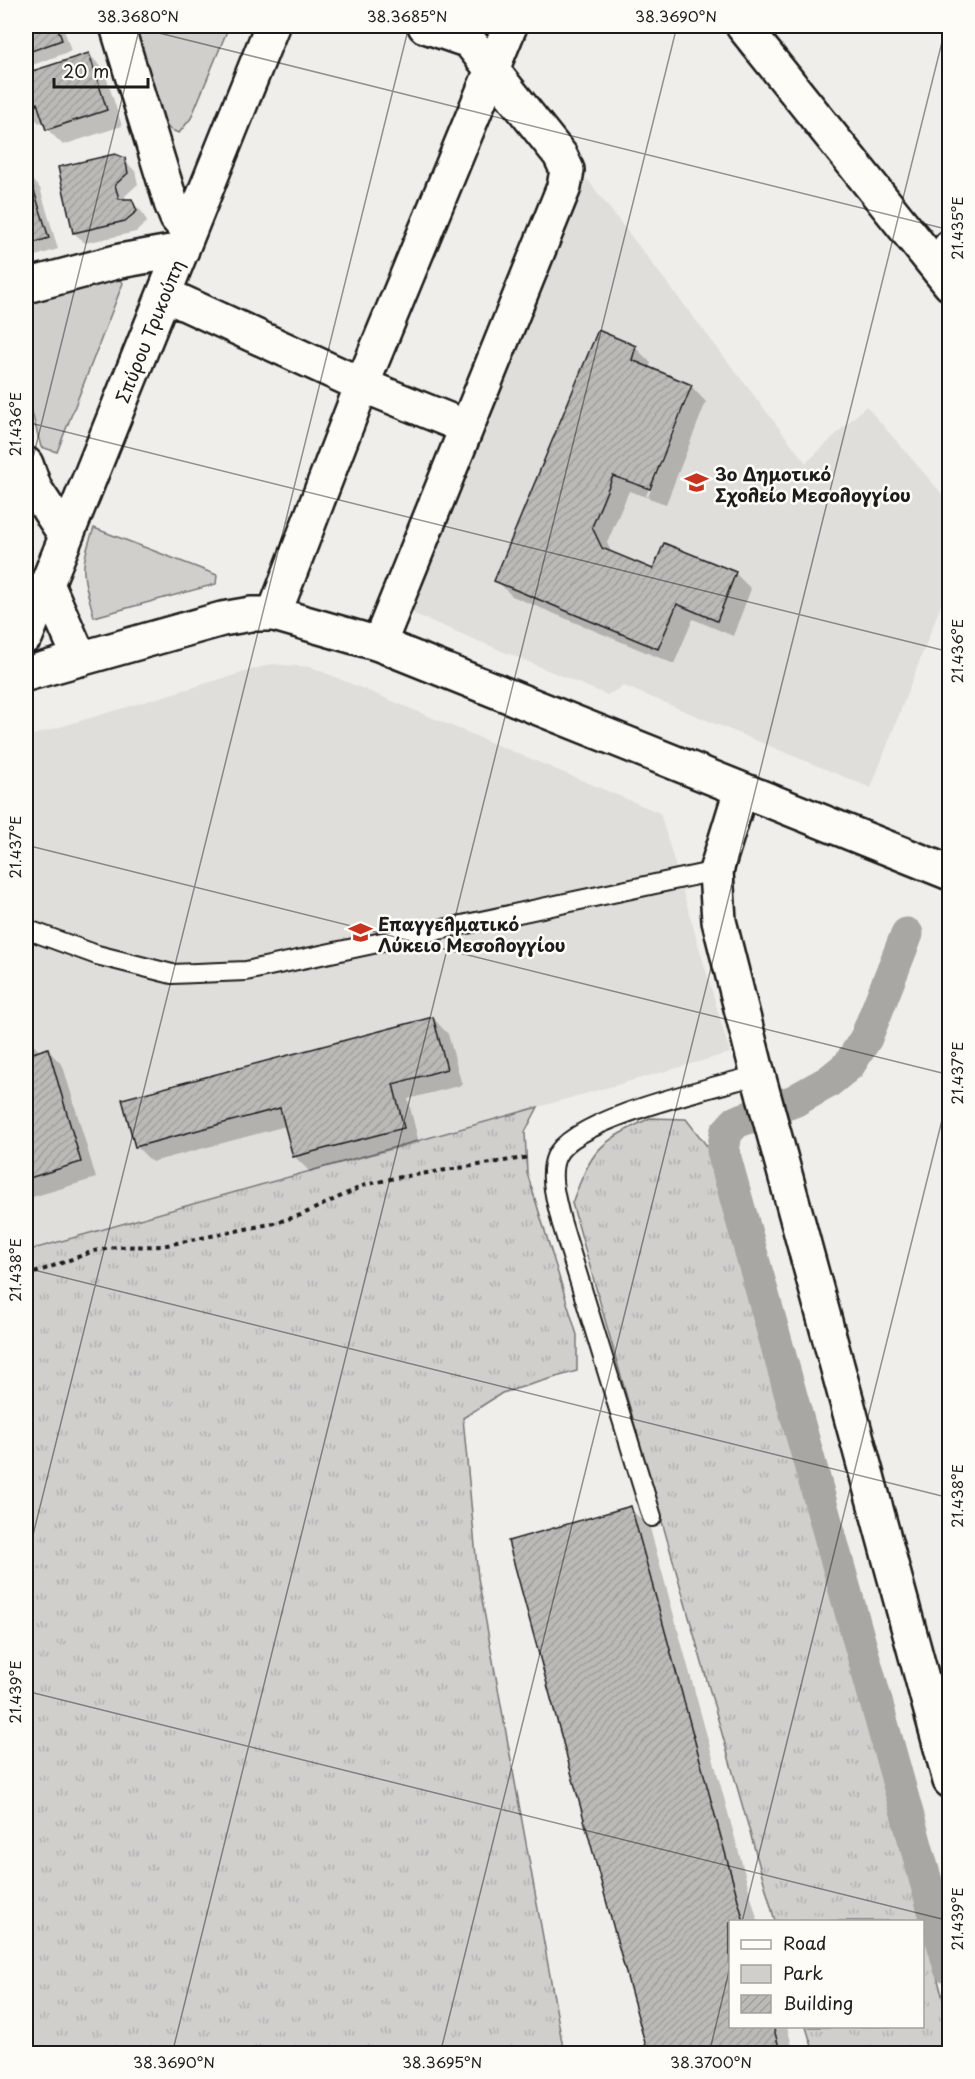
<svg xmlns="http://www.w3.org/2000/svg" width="975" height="2079" font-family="'Playpen Sans',sans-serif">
  <defs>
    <pattern id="grass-tufts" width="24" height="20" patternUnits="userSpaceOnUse" patternTransform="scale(1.5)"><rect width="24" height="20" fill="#d0cfcc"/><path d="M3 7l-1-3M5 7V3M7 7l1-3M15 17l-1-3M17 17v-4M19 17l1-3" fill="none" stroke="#b2b1af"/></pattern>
    <pattern id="building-hatch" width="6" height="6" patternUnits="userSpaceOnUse" patternTransform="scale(1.5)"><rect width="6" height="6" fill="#bbbab6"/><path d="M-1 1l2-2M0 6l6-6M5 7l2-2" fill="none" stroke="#a09f9c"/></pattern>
  </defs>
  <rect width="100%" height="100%" fill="#f0eeea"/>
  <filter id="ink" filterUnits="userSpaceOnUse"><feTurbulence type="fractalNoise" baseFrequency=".0167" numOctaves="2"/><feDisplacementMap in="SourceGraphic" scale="12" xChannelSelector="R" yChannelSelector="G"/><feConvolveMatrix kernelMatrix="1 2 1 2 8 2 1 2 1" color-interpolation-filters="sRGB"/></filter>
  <g filter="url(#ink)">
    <path fill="#e0deda" d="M 587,179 L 806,463 L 866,406 L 949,502 L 949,584 L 871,788 L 624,686 L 607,695 L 407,611 Z
      M 271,664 L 311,667 L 660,813 L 730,1053 L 26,1251 L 26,737 Z"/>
    <path fill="url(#grass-tufts)" stroke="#767674" stroke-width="1.5" d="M 538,1107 L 525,1132 L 527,1173 L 577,1335 L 577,1371 L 502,1393 L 463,1418 L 478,1578 L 564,2053 L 26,2053 L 26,1251 Z
      M 650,1118 L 686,1119 L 707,1146 L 922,1921 L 775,1921 L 572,1203 C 593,1148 597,1144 650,1118 Z
      M 923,1924 L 949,2021 L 949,2053 L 814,2053 L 806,2027 L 922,2026 Z"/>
    <path fill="#d0cfcc" stroke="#767674" stroke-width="1.5" d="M 135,26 L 229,26 L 191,118 L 179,133 L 171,130 L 163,123 Z
      M 117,278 L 123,283 L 57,452 L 41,447 L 26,390 L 26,297 Z
      M 94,528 L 217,575 L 216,584 L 94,617 C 83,574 78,571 94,528 Z"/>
    <path fill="#0003" fill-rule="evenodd" d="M 26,26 L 63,26 L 71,51 L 27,67 L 29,73 L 89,54 L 104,70 L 122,126 L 63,145 L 47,129 L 44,121 L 39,123 L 26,109 Z
      M 124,160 L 135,171 L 138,184 L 125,196 L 127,201 L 131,201 L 142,212 L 147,222 L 136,232 L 85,243 L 74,233 Z
      M 29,177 L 40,188 L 58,249 L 26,259 L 26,178 Z
      M 635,347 L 651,363 L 649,369 L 691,386 L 706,402 L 666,504 L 629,491 L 607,543 L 612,554 L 653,571 L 735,573 L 751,589 L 733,636 L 693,619 L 674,664 L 512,596 L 496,580 ZM 687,392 L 690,392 L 648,497 L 646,496 Z
      M 433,1018 L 448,1034 L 462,1085 L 408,1099 L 419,1143 L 310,1172 L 294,1156 L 286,1126 L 152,1162 L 136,1146 Z
      M 26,1037 L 39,1051 L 48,1050 L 63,1066 L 96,1178 L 26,1199 Z
      M 630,1508 L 650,1528 L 758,1922 L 730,1922 L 730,2026 L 787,2026 L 794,2054 L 650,2054 Z"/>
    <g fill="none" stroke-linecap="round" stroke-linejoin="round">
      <path stroke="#a8a7a3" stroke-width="33" d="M 907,934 L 866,1038 L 849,1065 L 828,1082 L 794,1101 L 736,1122 L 726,1133 L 723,1151 L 950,1968"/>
    </g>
    <path fill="url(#building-hatch)" stroke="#1c1c1c" stroke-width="1.5" d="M 26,26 L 57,26 L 62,40 L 26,53 Z
      M 89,53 L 107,110 L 46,130 L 37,103 L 26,107 L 26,73 Z
      M 115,154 L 125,158 L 128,173 L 115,185 L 119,199 L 132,199 L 137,211 L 125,221 L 73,233 L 58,167 Z
      M 29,175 L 49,238 L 26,245 L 26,176 Z
      M 598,330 L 636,346 L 632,360 L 692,385 L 650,489 L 613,476 L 592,527 L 602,548 L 653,569 L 664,543 L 736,572 L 717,621 L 677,604 L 658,649 L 494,581 Z
      M 433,1017 L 447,1069 L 393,1084 L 404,1128 L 293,1157 L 280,1108 L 135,1147 L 122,1099 Z
      M 26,1039 L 30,1054 L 48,1048 L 81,1162 L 26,1179 Z
      M 631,1506 L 744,1922 L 730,1922 L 730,2026 L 773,2026 L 781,2054 L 648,2054 L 508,1541 Z"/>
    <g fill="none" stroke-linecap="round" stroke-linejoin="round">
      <defs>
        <path id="lane" d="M 26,929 L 97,955 L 172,974 L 246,971 L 716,871
          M 652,1517 L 561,1221 C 557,1203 548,1176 556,1157 C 572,1118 716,1087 758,1075"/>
        <path id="street" d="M 117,26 L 171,203 L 177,218 L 189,232
          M 425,26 L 469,41
          M 940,271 L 950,247
          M 26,286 L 120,261 L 182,250
          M 164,294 L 362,385 L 466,427
          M 26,464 L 35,489 L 66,536
          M 47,584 L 80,659
          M 274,614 L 362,385 L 510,26
          M 26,636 L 272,26
          M 379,644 L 564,187 L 567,170 L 560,155 L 457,26"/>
        <path id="secondary" d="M 743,26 L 950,284
          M 26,674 L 222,619 L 251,614 L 274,614 L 379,644 L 950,873
          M 741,790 L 716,871 L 719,921 L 758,1075 L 950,1781"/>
      </defs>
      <use href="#lane" stroke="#1c1c1c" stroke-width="22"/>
      <use href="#street" stroke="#1c1c1c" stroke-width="38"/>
      <use href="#secondary" stroke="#1c1c1c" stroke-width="38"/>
      <path stroke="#1c1c1c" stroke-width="4" stroke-dasharray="4.5 4.5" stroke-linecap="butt" d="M 26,1276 L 94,1251 L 116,1247 L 162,1246 L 275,1223 L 301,1215 L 365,1185 L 395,1178 L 530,1157"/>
      <use href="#lane" stroke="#fdfcf7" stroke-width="18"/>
      <use href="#street" stroke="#fdfcf7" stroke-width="33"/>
      <use href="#secondary" stroke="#fdfcf7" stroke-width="33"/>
    </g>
  </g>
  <path fill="none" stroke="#1c1c1c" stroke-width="1.5" stroke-opacity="0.45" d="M 131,26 L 950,230M 26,422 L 950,652M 26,486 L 140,26M 26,845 L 950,1075M 26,1268 L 950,1498M 26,1563 L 409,26M 26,1691 L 950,1921M 742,1922 L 950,1088M 172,2054 L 677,26M 440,2054 L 946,26M 709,2054 L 730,1967"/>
  <defs>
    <symbol id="school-bare" viewBox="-9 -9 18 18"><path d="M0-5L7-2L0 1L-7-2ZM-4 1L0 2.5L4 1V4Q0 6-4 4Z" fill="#c8321e" stroke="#fdfcf7" stroke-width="2.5" paint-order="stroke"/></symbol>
  </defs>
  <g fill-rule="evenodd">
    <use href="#school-bare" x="680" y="466" width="33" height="33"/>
    <use href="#school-bare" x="344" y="916" width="33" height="33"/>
  </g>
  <g text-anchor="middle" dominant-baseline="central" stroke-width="5" stroke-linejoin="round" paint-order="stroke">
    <g font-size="18" fill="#1c1c1c" stroke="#fdfcf7">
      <text transform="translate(149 331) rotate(-68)">Σπύρου Τρικούπη</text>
    </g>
    <g font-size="18" font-weight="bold" fill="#1c1c1c" stroke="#fdfcf7" text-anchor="start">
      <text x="715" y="473">3ο Δημοτικό<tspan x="715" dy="21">Σχολείο Μεσολογγίου</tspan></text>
      <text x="378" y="923">Επαγγελματικό<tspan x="378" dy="21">Λύκειο Μεσολογγίου</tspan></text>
    </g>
  </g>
  <rect width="975" height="2079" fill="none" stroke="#fdfcf7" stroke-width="66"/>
  <rect x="729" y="1920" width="195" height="108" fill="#fdfcf7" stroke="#a3a29f" stroke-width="1.5"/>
  <rect x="741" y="1940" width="30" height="9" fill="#fdfcf7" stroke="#a3a29f" stroke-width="1.5"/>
  <text x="783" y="1950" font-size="18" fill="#1c1c1c">Road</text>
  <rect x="741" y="1965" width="30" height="18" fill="#d0cfcc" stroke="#a3a29f" stroke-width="1.5"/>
  <text x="783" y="1980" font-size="18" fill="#1c1c1c">Park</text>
  <rect x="741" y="1995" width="30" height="18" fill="url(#building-hatch)" stroke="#a3a29f" stroke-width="1.5"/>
  <text x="783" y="2010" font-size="18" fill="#1c1c1c">Building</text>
  <path d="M54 78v9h94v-9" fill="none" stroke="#1c1c1c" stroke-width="3"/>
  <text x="63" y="78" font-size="18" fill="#1c1c1c" stroke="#fdfcf7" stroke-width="4.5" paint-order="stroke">20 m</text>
  <rect x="33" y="33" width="909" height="2013" fill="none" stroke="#1c1c1c" stroke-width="2"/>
  <g font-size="15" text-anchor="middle" fill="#1c1c1c">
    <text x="138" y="22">38.3680°N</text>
    <text x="407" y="22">38.3685°N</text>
    <text x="676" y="22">38.3690°N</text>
    <text transform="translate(958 228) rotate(-90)" y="5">21.435°E</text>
    <text transform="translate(16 424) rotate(-90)" y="5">21.436°E</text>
    <text transform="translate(958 651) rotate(-90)" y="5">21.436°E</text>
    <text transform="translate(16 847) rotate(-90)" y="5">21.437°E</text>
    <text transform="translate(958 1073) rotate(-90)" y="5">21.437°E</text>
    <text transform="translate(16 1270) rotate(-90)" y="5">21.438°E</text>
    <text transform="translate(958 1496) rotate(-90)" y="5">21.438°E</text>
    <text transform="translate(16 1692) rotate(-90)" y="5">21.439°E</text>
    <text transform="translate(958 1919) rotate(-90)" y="5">21.439°E</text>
    <text x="174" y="2068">38.3690°N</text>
    <text x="442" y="2068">38.3695°N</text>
    <text x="711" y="2068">38.3700°N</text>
  </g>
</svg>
